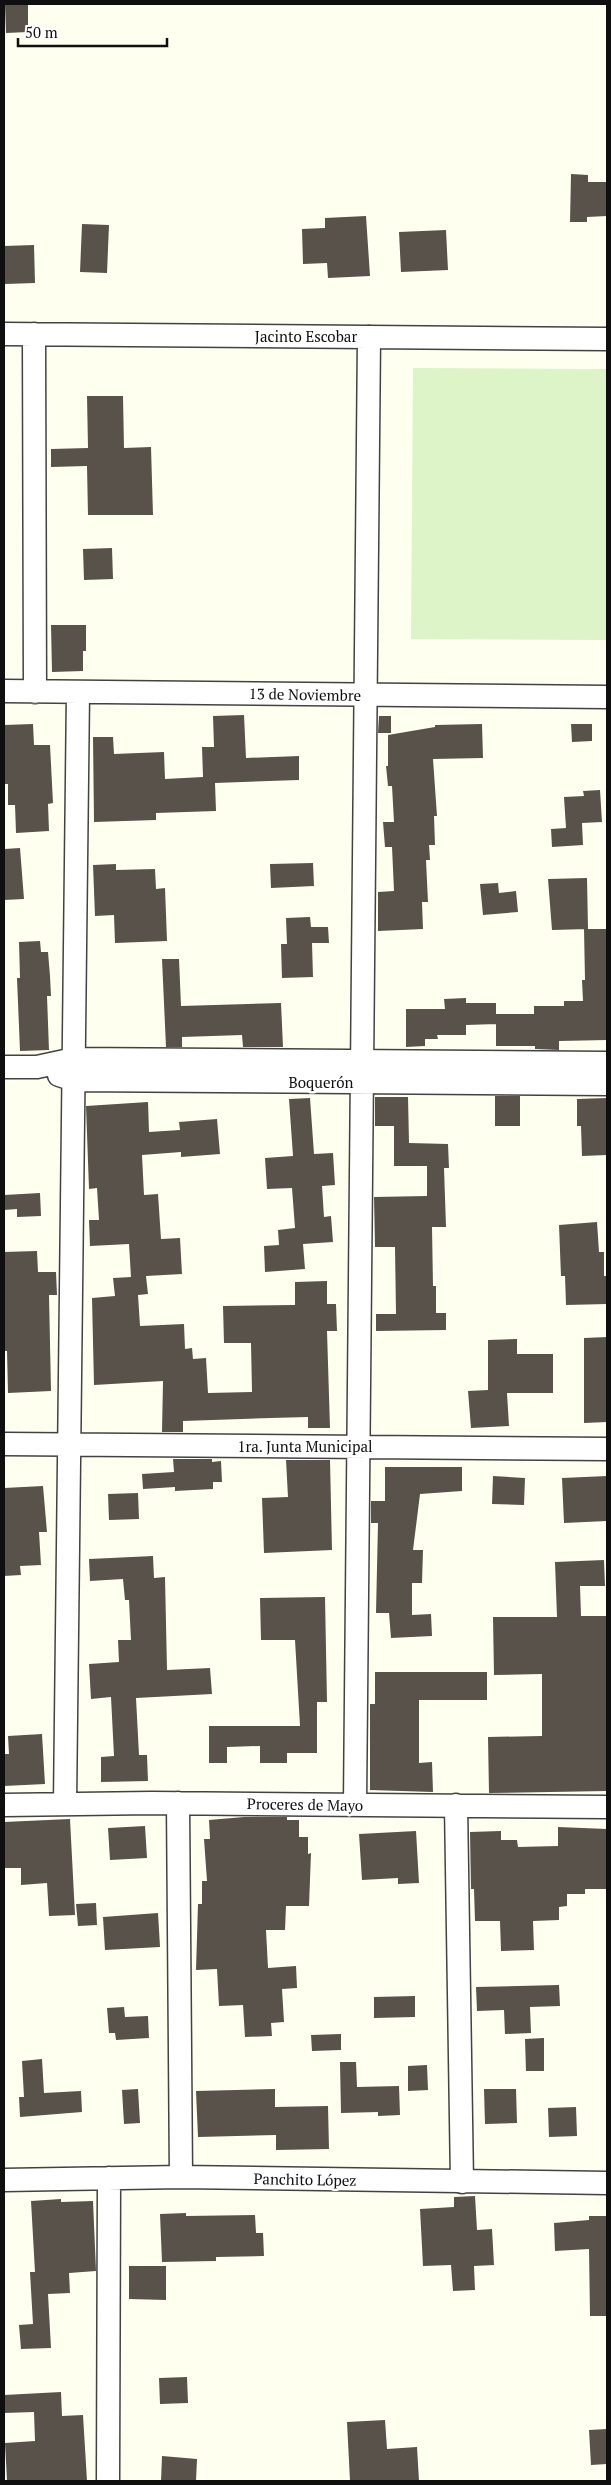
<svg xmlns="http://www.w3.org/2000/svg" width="611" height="2485" font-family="'PT Serif',serif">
  <rect width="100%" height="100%" fill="#fffff0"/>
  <path fill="#dcf4c8" d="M 413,368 L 607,369 L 607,640 L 411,639 Z"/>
  <path fill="#58524a" d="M 5,4 L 28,4 L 28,32 L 6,33 Z
    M 571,174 L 588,175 L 588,182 L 607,182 L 607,216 L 587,217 L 587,222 L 570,222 Z
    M 366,216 L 370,276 L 328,278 L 327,263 L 303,264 L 302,229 L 325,228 L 325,218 Z
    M 82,224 L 109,225 L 107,273 L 80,272 Z
    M 446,230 L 448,270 L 401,272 L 399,232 Z
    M 34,245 L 35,283 L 5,284 L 4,246 Z
    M 87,396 L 123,396 L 124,448 L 151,447 L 153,515 L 88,515 L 87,466 L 51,467 L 51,449 L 88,448 Z
    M 112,548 L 113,579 L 84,580 L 83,549 Z
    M 51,625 L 86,625 L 86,651 L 83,651 L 83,671 L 52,672 Z
    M 244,715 L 246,758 L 299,756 L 299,780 L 215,783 L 216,811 L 156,813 L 156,820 L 94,822 L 93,737 L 113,737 L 114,754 L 164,752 L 165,779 L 203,777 L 202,747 L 214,747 L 213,716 Z
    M 379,716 L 391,716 L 391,733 L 378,733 Z
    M 33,724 L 34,745 L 50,745 L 53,803 L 48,804 L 49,831 L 16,833 L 15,805 L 8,805 L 8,784 L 4,784 L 4,725 Z
    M 482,724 L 483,758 L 433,759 L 437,816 L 434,816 L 435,845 L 429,845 L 430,860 L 426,860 L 428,902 L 422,902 L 423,929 L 378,931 L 378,892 L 394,891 L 392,847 L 385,847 L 383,822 L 394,822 L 392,786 L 388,786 L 386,766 L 388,766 L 388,735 L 435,727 L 435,725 Z
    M 571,724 L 592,724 L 592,741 L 572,742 Z
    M 600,790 L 602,822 L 582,823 L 583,845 L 552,847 L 551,829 L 566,828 L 564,797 L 584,796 L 583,791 Z
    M 20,848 L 24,899 L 4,900 L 4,849 Z
    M 313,863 L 314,886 L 271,888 L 270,864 Z
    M 116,864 L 116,870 L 155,869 L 156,889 L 165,888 L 167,941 L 115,943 L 114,915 L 95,916 L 93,865 Z
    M 587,878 L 588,929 L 552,930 L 548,879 Z
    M 498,883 L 499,893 L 516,891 L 518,912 L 483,915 L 480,884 Z
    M 310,917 L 311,927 L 328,927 L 329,943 L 312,943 L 313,977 L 282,978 L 281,944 L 287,944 L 286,918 Z
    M 584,929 L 607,929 L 607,1040 L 559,1041 L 559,1050 L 535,1049 L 535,1046 L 496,1046 L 496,1014 L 534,1014 L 534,1006 L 564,1006 L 564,1001 L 583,1001 L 582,980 L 585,980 Z
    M 40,941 L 41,952 L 48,952 L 50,976 L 51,996 L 47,996 L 49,1050 L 20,1051 L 17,978 L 20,978 L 19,942 Z
    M 162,959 L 179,959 L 181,1006 L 281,1003 L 283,1047 L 243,1047 L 242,1035 L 182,1037 L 182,1047 L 166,1047 Z
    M 466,998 L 466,1003 L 496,1003 L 496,1024 L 466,1025 L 466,1035 L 437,1035 L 438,1039 L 425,1039 L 425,1046 L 406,1047 L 406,1009 L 445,1009 L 444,999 Z
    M 495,1096 L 520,1096 L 520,1126 L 495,1126 Z
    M 375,1097 L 408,1097 L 409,1143 L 448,1144 L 449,1168 L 444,1168 L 446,1227 L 432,1227 L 433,1286 L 436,1286 L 436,1313 L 446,1313 L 446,1330 L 376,1331 L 376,1314 L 396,1314 L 395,1247 L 375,1247 L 374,1197 L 427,1196 L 427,1166 L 394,1166 L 394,1126 L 375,1126 Z
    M 310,1098 L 314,1154 L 333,1153 L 335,1185 L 322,1186 L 324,1217 L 331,1216 L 333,1242 L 303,1244 L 305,1269 L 265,1272 L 264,1246 L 279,1245 L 278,1230 L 295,1228 L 292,1188 L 267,1189 L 265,1158 L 293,1156 L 289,1099 Z
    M 607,1098 L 607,1155 L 582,1156 L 581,1126 L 577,1126 L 577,1099 Z
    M 148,1102 L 149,1132 L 180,1130 L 179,1122 L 217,1119 L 220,1154 L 181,1157 L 181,1152 L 142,1155 L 144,1195 L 158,1194 L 161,1239 L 180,1238 L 182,1274 L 146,1276 L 148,1294 L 138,1295 L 140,1326 L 184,1324 L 185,1349 L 192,1348 L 193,1359 L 206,1358 L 208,1393 L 252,1392 L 251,1343 L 224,1343 L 223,1306 L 295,1305 L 295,1282 L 327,1281 L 327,1304 L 336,1304 L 337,1331 L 327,1331 L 330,1428 L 308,1428 L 308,1417 L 271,1418 L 183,1421 L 183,1432 L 162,1432 L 163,1381 L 94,1385 L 92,1298 L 115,1296 L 113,1278 L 131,1277 L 129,1244 L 90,1246 L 89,1220 L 99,1220 L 97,1188 L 89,1189 L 86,1106 Z
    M 40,1193 L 41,1216 L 17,1217 L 17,1209 L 4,1210 L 4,1195 Z
    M 597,1222 L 599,1252 L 604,1252 L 604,1276 L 607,1276 L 607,1304 L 566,1305 L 565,1276 L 561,1276 L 559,1225 Z
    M 37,1251 L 38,1272 L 56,1272 L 57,1295 L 49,1295 L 51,1391 L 8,1393 L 7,1351 L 4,1351 L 4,1252 Z
    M 607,1337 L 607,1422 L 584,1423 L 584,1338 Z
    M 517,1339 L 517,1354 L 553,1354 L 553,1393 L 507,1393 L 509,1426 L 471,1428 L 468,1391 L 488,1390 L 488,1340 Z
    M 173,1459 L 212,1459 L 212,1462 L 221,1461 L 222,1482 L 213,1482 L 213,1489 L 175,1491 L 175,1487 L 143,1489 L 142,1474 L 174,1472 Z
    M 286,1460 L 330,1460 L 332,1550 L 264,1553 L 262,1498 L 288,1497 Z
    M 385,1467 L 462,1467 L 462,1491 L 420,1494 L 413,1550 L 423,1550 L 422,1583 L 412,1583 L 412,1615 L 431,1614 L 432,1636 L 391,1638 L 389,1613 L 376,1613 L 378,1523 L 371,1523 L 371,1501 L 385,1501 Z
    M 493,1476 L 525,1478 L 524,1505 L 492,1504 Z
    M 607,1476 L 607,1521 L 564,1523 L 562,1478 Z
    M 43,1486 L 47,1532 L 39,1532 L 41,1565 L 20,1566 L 21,1575 L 4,1576 L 4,1488 Z
    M 138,1493 L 139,1519 L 109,1520 L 108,1494 Z
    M 153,1556 L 154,1578 L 165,1577 L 167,1670 L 210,1668 L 212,1694 L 136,1698 L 139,1755 L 147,1755 L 148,1781 L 101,1782 L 101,1757 L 114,1756 L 111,1697 L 91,1699 L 89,1664 L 119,1662 L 118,1640 L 131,1640 L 129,1600 L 125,1600 L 123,1579 L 90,1581 L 89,1559 Z
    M 604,1560 L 605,1586 L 580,1586 L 581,1616 L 607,1616 L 607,1791 L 489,1793 L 488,1737 L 542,1736 L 542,1674 L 494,1675 L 493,1617 L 557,1617 L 555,1562 Z
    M 325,1597 L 327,1702 L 317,1702 L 317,1753 L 287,1753 L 287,1763 L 260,1763 L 260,1746 L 227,1747 L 227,1763 L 209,1763 L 209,1726 L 300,1726 L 295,1640 L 261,1640 L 260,1598 Z
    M 375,1672 L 487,1672 L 487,1700 L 419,1700 L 419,1763 L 432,1762 L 433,1792 L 370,1790 L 370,1704 L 375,1704 Z
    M 42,1734 L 45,1784 L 4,1786 L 4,1754 L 9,1754 L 8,1736 Z
    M 244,1817 L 287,1817 L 287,1820 L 299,1820 L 299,1837 L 308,1837 L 308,1854 L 311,1853 L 309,1906 L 286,1906 L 285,1930 L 266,1930 L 268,1968 L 296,1966 L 297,1988 L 282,1989 L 284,2022 L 271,2023 L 272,2036 L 245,2037 L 243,2005 L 219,2006 L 217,1969 L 196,1970 L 198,1904 L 202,1904 L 202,1881 L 207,1881 L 204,1839 L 210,1839 L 209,1820 Z
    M 70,1819 L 75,1915 L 49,1916 L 47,1883 L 21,1885 L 21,1868 L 4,1868 L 4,1822 Z
    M 145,1826 L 147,1858 L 110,1860 L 108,1828 Z
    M 558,1827 L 607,1829 L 607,1889 L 585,1889 L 585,1894 L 567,1894 L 567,1906 L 559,1907 L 559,1920 L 533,1921 L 534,1950 L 501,1951 L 500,1921 L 475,1921 L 474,1889 L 471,1889 L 470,1832 L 501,1831 L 501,1840 L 517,1840 L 518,1847 L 558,1846 Z
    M 416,1831 L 419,1883 L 398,1884 L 398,1878 L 362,1880 L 359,1834 Z
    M 96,1903 L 97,1925 L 78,1926 L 76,1904 Z
    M 158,1913 L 160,1947 L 105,1950 L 103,1917 Z
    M 559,1985 L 560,2006 L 530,2007 L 531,2033 L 505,2034 L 504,2010 L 477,2011 L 476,1987 Z
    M 415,1996 L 415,2017 L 374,2018 L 374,1997 Z
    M 124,2007 L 125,2017 L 148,2016 L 149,2038 L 116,2040 L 115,2033 L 109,2033 L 107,2008 Z
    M 341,2034 L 341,2050 L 312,2051 L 311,2035 Z
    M 544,2038 L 544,2071 L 526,2071 L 525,2039 Z
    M 42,2059 L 44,2093 L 81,2091 L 82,2112 L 20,2117 L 19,2097 L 24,2097 L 22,2061 Z
    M 340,2062 L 356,2062 L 357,2087 L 399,2086 L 400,2115 L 378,2116 L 378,2112 L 341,2113 Z
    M 427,2065 L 428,2090 L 408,2091 L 408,2066 Z
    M 138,2089 L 140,2123 L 124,2124 L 122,2090 Z
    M 275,2089 L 275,2107 L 328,2106 L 329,2149 L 276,2150 L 276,2135 L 198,2137 L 196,2091 Z
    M 484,2089 L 516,2089 L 517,2123 L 485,2124 Z
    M 576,2107 L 577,2136 L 549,2137 L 548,2108 Z
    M 475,2196 L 477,2230 L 492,2229 L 494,2265 L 474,2266 L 475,2290 L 453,2291 L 451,2265 L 423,2266 L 420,2209 L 454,2207 L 454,2197 Z
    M 61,2199 L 61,2202 L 93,2201 L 96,2271 L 69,2273 L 70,2293 L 48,2294 L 51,2348 L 21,2349 L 19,2325 L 33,2324 L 30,2272 L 35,2272 L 31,2201 Z
    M 186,2213 L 186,2216 L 255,2215 L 256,2233 L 263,2233 L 264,2256 L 216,2257 L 216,2261 L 162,2262 L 160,2214 Z
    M 589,2216 L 606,2216 L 607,2316 L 590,2316 L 589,2249 L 555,2251 L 554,2223 L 589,2220 Z
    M 129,2266 L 166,2266 L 166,2300 L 129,2299 Z
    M 187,2377 L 188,2403 L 160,2404 L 159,2378 Z
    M 61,2392 L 62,2416 L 83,2415 L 87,2481 L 7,2481 L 5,2443 L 35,2441 L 34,2412 L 4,2413 L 4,2395 Z
    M 385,2420 L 387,2449 L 417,2447 L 419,2481 L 350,2481 L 347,2422 Z
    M 607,2429 L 607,2464 L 591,2465 L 589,2430 Z
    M 162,2456 L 197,2459 L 196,2481 L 161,2481 Z"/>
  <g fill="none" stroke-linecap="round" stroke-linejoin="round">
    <defs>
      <path id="street" d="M 4,334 L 607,339
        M 34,334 L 35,692
        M 4,691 L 607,697
        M 4,1067 L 37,1067 L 74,1059 L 607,1063
        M 59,1075 L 74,1080 L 607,1084
        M 4,1444 L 607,1449
        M 178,1803 L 181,2177
        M 65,1804 L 78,692
        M 355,1804 L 369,337
        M 4,1805 L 152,1803 L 607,1807
        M 456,1805 L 462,2182
        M 4,2180 L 181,2177 L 607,2183
        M 108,2481 L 109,2178"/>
    </defs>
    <use href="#street" stroke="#424242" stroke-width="25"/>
    <use href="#street" stroke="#fff" stroke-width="22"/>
  </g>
  <g text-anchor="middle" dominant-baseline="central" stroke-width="5" stroke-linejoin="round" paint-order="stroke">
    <g font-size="15" fill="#0f0f0f" stroke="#fff">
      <text x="306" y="336">Jacinto Escobar</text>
      <text transform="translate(305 694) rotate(1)">13 de Noviembre</text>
      <text x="321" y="1082">Boquerón</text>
      <text x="305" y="1446">1ra. Junta Municipal</text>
      <text transform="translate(305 1804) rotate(1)">Proceres de Mayo</text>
      <text transform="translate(305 2179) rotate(1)">Panchito López</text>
    </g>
  </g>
  <rect width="611" height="2485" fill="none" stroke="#0f0f0f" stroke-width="10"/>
  <path d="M18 38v8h149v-8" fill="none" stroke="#0f0f0f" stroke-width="2.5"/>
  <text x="25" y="38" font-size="15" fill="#0f0f0f" stroke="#ffffff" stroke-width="4" paint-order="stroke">50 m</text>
</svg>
